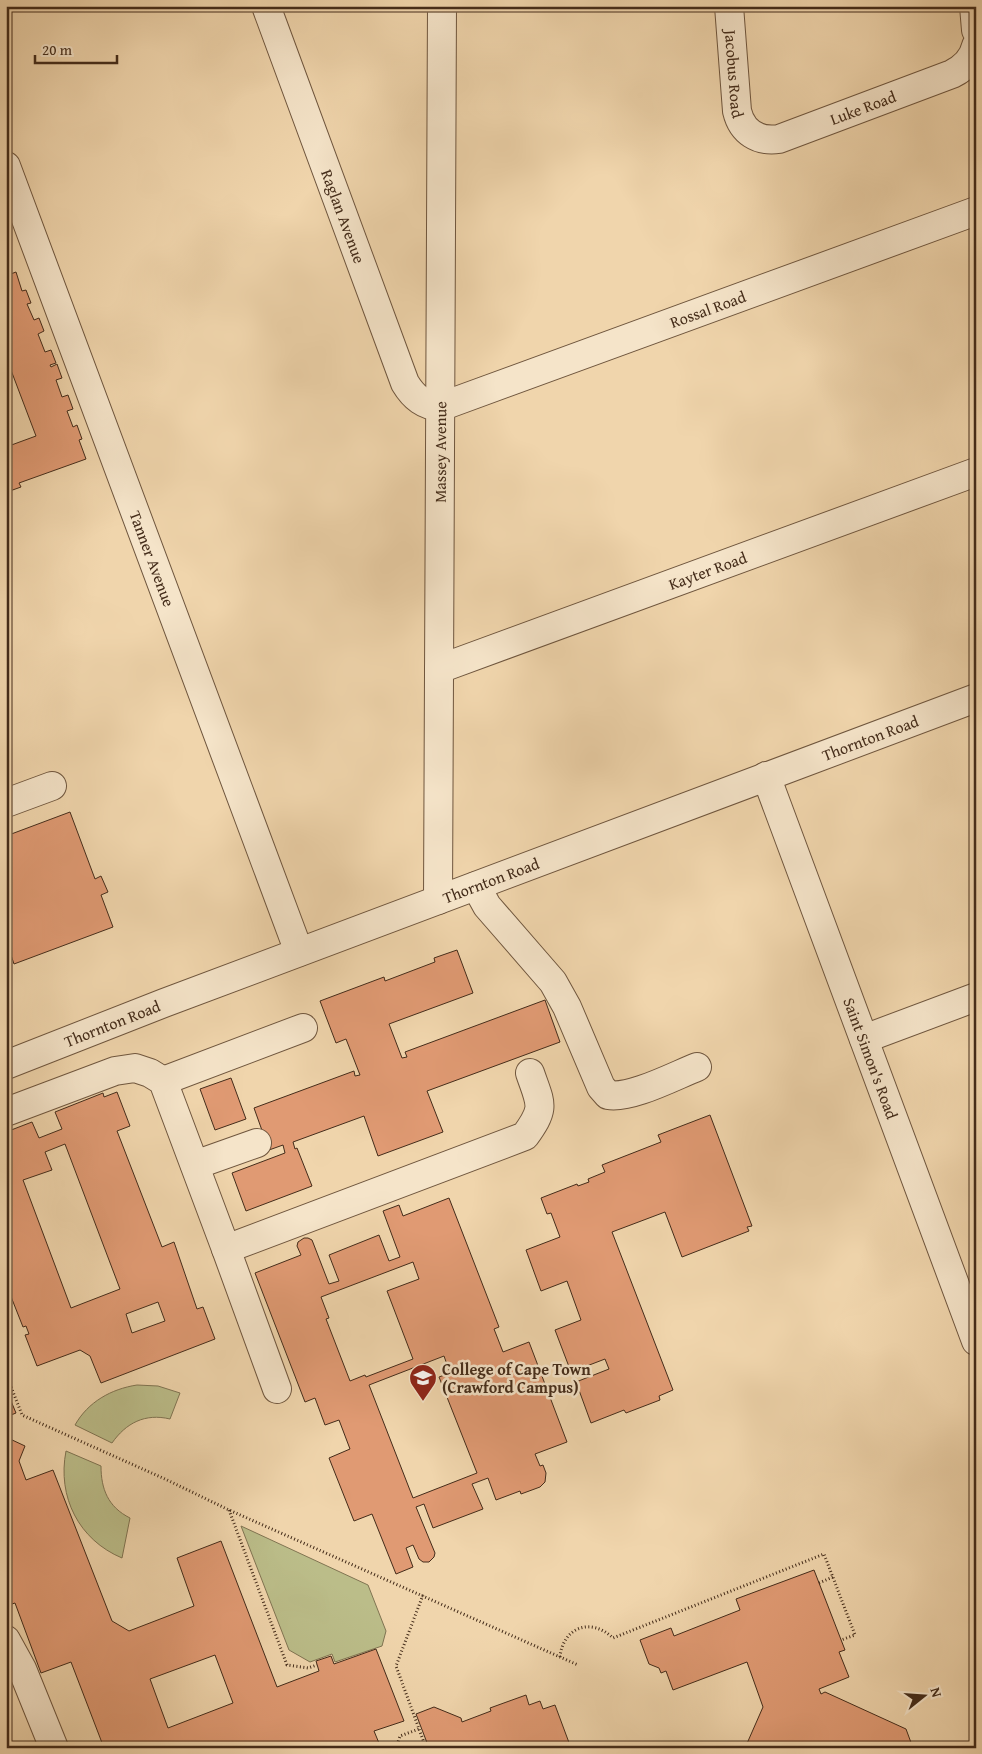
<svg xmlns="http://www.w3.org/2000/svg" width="982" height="1754" font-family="'Gentium Book Plus',serif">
  <rect width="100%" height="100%" fill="#f0d5ac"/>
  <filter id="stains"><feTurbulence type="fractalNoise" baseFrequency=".004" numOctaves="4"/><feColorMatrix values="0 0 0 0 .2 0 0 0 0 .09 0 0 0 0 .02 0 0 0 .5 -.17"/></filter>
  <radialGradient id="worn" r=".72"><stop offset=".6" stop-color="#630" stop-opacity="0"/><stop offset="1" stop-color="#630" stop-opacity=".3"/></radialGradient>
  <path fill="#bbbd89" stroke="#807452" d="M 137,1385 L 158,1386 L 180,1393 L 170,1419 C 145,1413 126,1423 112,1443 L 75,1425 C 88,1402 111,1389 137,1385 Z
    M 66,1451 L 101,1466 C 101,1489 108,1507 130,1518 L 122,1558 C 79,1540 57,1497 66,1451 Z
    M 241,1526 L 368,1585 L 386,1631 L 382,1646 L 335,1662 L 332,1654 L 310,1662 L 289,1650 Z"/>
  <path fill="#e09a73" stroke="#442c1a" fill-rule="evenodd" d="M 6,270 L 8,275 L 16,272 L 22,291 L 26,290 L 31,303 L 27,304 L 34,320 L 39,318 L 44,331 L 38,334 L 45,352 L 51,350 L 56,363 L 50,365 L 51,367 L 57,364 L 62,378 L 56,380 L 62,397 L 68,395 L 73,409 L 67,411 L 73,427 L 77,425 L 82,439 L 79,440 L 86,459 L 19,483 L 21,487 L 7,492 L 6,447 L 36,436 L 6,357 Z
    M 70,812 L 95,879 L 101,876 L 108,892 L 101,895 L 113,927 L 14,964 L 11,955 L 6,957 L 6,836 Z
    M 457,950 L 473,993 L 389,1024 L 402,1058 L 407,1057 L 405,1052 L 545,1000 L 560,1042 L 427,1091 L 443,1132 L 378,1156 L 364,1116 L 293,1142 L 295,1149 L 297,1148 L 312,1186 L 246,1211 L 232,1173 L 285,1153 L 283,1145 L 269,1150 L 254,1108 L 354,1071 L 355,1076 L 360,1075 L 346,1039 L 336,1043 L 320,1001 L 384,977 L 385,981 L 435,962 L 434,958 Z
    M 231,1078 L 246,1119 L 215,1130 L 200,1089 Z
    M 117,1092 L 130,1126 L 117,1131 L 162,1247 L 174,1242 L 197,1309 L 203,1307 L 215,1339 L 101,1383 L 90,1356 L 80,1350 L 37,1366 L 25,1335 L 29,1334 L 26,1326 L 23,1327 L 6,1284 L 6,1132 L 32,1122 L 39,1138 L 62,1129 L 55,1112 L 103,1093 L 104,1097 ZM 65,1144 L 120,1289 L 71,1308 L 23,1180 L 52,1170 L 45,1152 ZM 158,1302 L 165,1321 L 132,1333 L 126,1314 Z
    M 710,1115 L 752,1226 L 747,1227 L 749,1231 L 682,1257 L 665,1212 L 612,1232 L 673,1390 L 659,1396 L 660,1400 L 626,1413 L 624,1410 L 591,1423 L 576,1382 L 609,1369 L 605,1359 L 571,1372 L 555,1330 L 581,1320 L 567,1281 L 541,1291 L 526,1250 L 560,1237 L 551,1213 L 547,1214 L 541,1198 L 577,1184 L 578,1186 L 589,1182 L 588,1179 L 605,1172 L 602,1165 L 661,1142 L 658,1135 Z
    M 449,1198 L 499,1327 L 494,1329 L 503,1352 L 529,1342 L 567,1442 L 535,1454 L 540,1466 L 543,1465 L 546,1473 L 545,1482 L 540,1487 L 521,1494 L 520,1491 L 496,1500 L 488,1478 L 472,1484 L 483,1509 L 433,1528 L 424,1504 L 416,1507 L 435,1553 L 434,1557 L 429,1562 L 423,1562 L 419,1559 L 413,1545 L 406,1548 L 413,1567 L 396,1574 L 372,1514 L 354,1521 L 329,1458 L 350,1449 L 339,1420 L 325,1425 L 315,1398 L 305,1402 L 255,1273 L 301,1255 L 297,1246 L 298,1242 L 304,1238 L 308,1238 L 312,1240 L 329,1284 L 339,1281 L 329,1255 L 379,1235 L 389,1261 L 400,1257 L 383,1211 L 399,1205 L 403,1216 ZM 413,1262 L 419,1279 L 387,1291 L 413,1359 L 366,1377 L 365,1375 L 350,1381 L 326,1319 L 329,1318 L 321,1297 ZM 444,1356 L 450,1373 L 439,1377 L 477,1473 L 413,1498 L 369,1385 Z
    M 6,1389 L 16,1413 L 6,1417 Z
    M 6,1429 L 10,1439 L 25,1446 L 19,1461 L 26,1480 L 53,1470 L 112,1621 L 129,1631 L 194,1606 L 177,1558 L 221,1541 L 277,1687 L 319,1671 L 316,1661 L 331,1656 L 334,1664 L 376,1649 L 404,1721 L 374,1731 L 381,1748 L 335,1748 L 334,1746 L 329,1748 L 104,1748 L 71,1662 L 41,1673 L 15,1603 L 6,1606 L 6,1487 L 9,1486 L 6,1480 ZM 215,1655 L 233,1703 L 168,1728 L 150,1679 Z
    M 814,1570 L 845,1650 L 839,1652 L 849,1677 L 819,1689 L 821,1694 L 825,1692 L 906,1729 L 913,1748 L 745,1748 L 763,1707 L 747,1662 L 673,1690 L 666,1671 L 661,1673 L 659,1668 L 649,1664 L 640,1640 L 671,1628 L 674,1636 L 740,1610 L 736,1599 Z
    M 526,1695 L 529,1705 L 540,1701 L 543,1709 L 555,1705 L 571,1748 L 429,1748 L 416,1714 L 434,1707 L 461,1718 L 462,1722 L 491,1711 L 490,1708 Z"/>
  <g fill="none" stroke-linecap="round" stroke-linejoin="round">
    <defs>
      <g id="minor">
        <path id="s1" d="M 266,6 L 405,383 C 414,398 424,405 440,407 L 976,211"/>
        <path id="s2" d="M 729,6 L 737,111 C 742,132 758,142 779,139 L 952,74 C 964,68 973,60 976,46"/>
        <path d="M 974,6 L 976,30"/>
        <path id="s3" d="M 6,166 L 299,952"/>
        <path id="s4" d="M 439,669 L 976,472"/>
        <path id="s5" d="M 766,776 L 976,1341"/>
        <path d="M 6,803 L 52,786"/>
        <path d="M 476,886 L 487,906 L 553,982 L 567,1007 L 601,1087 L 608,1095 C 631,1099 674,1076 697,1067"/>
        <path id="s6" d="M 438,900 L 442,6"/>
        <path d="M 864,1039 L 976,997"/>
        <path id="s7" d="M 6,1065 L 164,1003 L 976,698"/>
        <path d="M 163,1081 L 303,1028"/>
        <path d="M 6,1112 L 115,1071 L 135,1068 L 150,1073 L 163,1081 L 226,1249 L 525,1136 C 546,1107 541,1105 530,1073"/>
        <path d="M 195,1165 L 257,1143"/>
        <path d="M 226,1249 L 277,1389"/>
        <path d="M 6,1640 L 22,1669 L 54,1748"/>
      </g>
    </defs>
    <use href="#minor" stroke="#6f563e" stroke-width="30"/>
    <path stroke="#442c1a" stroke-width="3" stroke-dasharray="1 2.5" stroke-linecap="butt" d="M 6,1374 L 22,1415 L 165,1479 L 229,1510 L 578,1665
      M 229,1510 L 287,1665 L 308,1668 L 317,1665
      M 819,1583 L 833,1577
      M 423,1595 L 396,1666 L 426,1748
      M 560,1657 C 563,1627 591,1617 613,1638 L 824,1554 L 855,1635 L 841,1640
      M 396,1748 L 400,1736 L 419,1729"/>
    <use href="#minor" stroke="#f5e4c9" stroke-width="28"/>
  </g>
  <defs>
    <symbol id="university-pin" viewBox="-11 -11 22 30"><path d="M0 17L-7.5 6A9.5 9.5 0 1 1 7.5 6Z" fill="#8f2418" stroke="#f5e4c9"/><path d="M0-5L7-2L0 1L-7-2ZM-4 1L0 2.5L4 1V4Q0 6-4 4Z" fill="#fff"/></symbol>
  </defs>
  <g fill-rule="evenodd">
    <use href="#university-pin" x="407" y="1362" width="32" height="43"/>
  </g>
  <g text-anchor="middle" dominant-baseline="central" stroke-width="5" stroke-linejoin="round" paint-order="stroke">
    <g font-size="16" fill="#442c1a" stroke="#f5e4c9">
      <text stroke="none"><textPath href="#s2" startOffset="68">Jacobus Road</textPath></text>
      <text stroke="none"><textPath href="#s2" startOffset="251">Luke Road</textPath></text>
      <text stroke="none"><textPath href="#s1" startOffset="224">Raglan Avenue</textPath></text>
      <text stroke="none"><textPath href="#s1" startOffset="731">Rossal Road</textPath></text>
      <text stroke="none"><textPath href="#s6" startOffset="448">Massey Avenue</textPath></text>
      <text stroke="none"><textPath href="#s3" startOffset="419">Tanner Avenue</textPath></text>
      <text stroke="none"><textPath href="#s4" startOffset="286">Kayter Road</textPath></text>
      <text stroke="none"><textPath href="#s7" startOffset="924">Thornton Road</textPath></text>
      <text stroke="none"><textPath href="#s7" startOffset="519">Thornton Road</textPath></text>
      <text stroke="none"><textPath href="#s7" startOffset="114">Thornton Road</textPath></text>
      <text stroke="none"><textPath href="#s5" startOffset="301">Saint Simon's Road</textPath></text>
    </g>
    <g font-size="16" font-weight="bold" fill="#442c1a" stroke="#f5e4c9" text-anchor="start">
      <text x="442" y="1369">College of Cape Town<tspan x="442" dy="18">(Crawford Campus)</tspan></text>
    </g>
  </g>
  <rect width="982" height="1754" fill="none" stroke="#f0d5ac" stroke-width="25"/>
  <rect x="8" y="8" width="967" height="1739" fill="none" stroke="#442c1a" stroke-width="2.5"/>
  <rect x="12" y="12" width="957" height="1729" fill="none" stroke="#442c1a"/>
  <g transform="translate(924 1696) rotate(73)" stroke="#f5e4c9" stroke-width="4" paint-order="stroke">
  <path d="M0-4L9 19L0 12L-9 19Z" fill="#442c1a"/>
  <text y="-8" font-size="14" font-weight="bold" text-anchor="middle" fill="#442c1a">N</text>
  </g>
  <path d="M35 55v8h82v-8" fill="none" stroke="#442c1a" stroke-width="2.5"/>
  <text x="42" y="55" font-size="15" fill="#442c1a" stroke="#f5e4c9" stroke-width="4" paint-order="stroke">20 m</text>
  <rect width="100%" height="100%" filter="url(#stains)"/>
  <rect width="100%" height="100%" fill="url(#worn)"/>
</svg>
